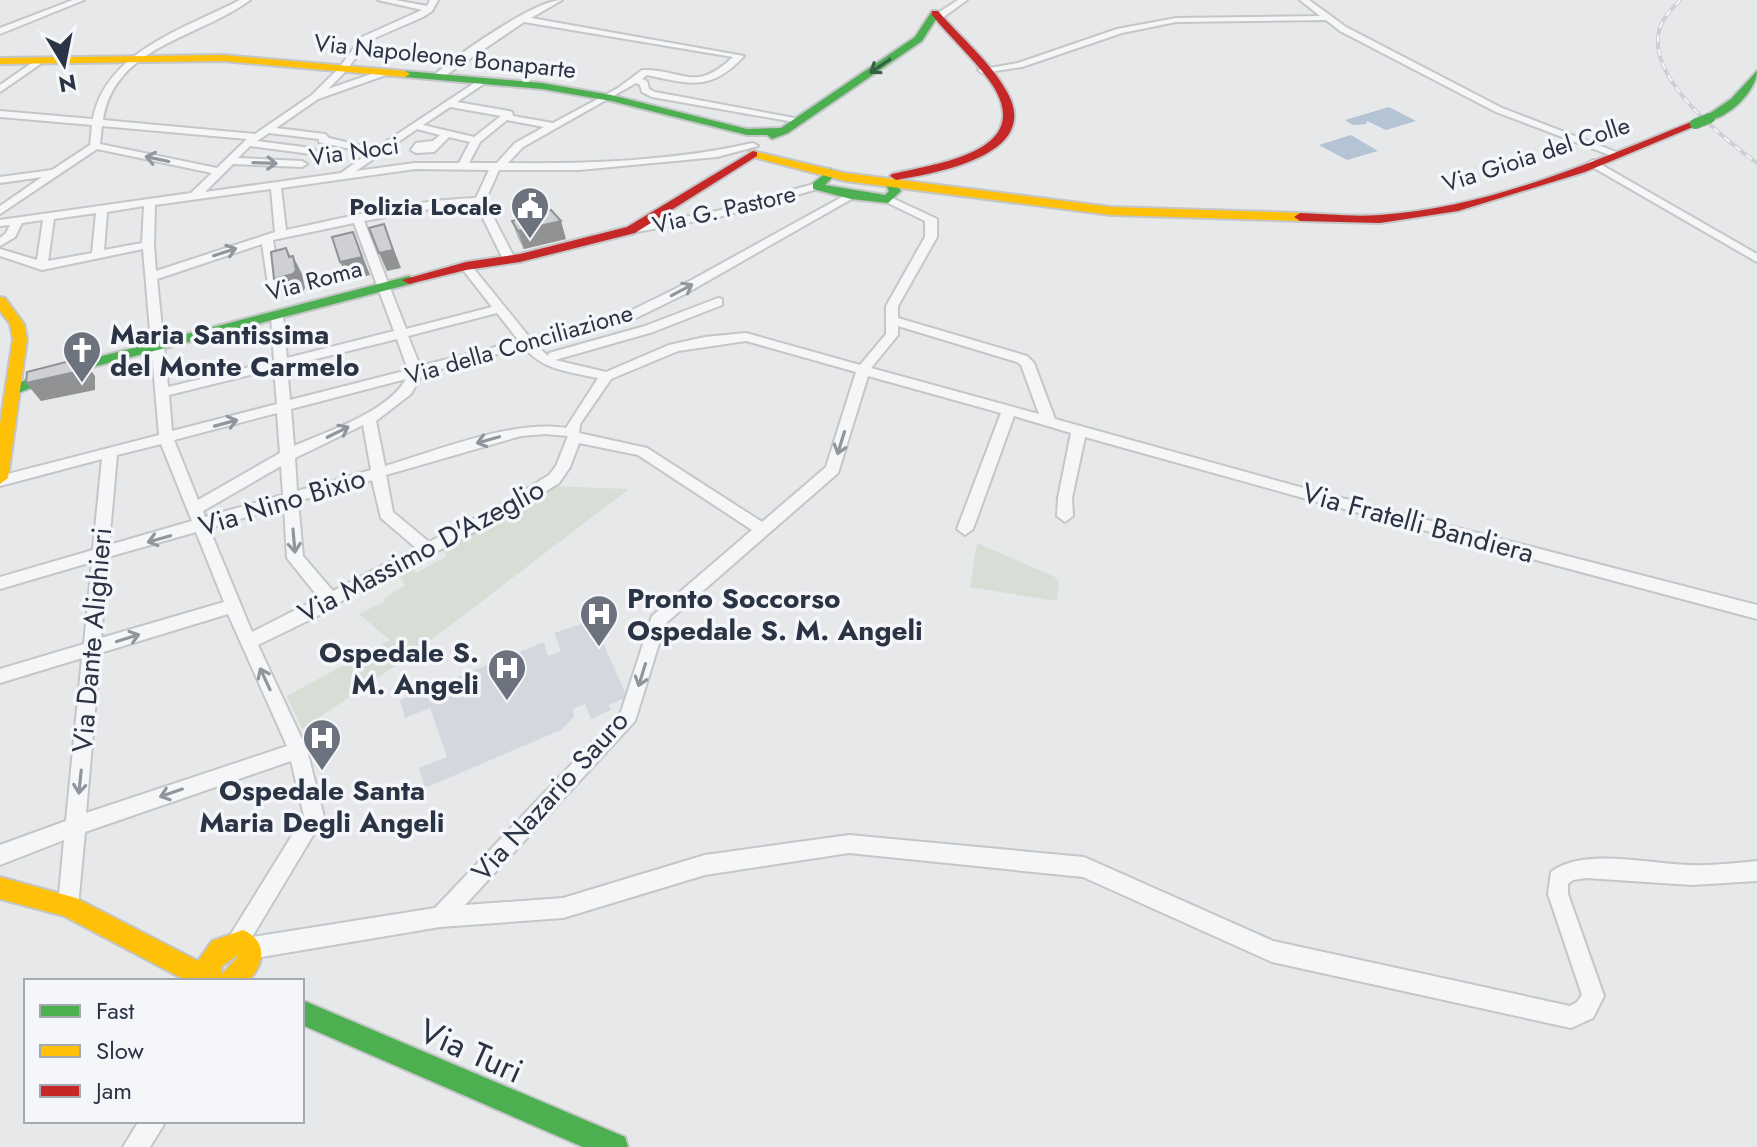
<svg xmlns="http://www.w3.org/2000/svg" width="1757" height="1147" font-family="Jost,sans-serif">
  <rect width="100%" height="100%" fill="#e6e8ea"/>
  <path fill="#d4d7dd" d="M 593,620 L 627,697 L 609,705 L 611,710 L 591,719 L 585,704 L 573,709 L 574,717 L 561,730 L 425,788 L 419,768 L 447,757 L 430,708 L 405,718 L 400,700 L 544,642 L 548,656 L 561,651 L 554,633 Z"/>
  <path fill="#d6ded6" d="M 548,486 L 629,489 L 410,656 L 302,729 L 287,696 L 390,640 L 359,614 L 384,602 L 383,599 L 405,585 L 400,577 L 412,569 L 416,573 L 447,556 L 441,548 L 529,503 Z
    M 977,543 L 1055,577 L 1059,582 L 1057,601 L 970,587 Z"/>
  <path fill="#b4c4d5" d="M 1389,107 L 1416,121 L 1386,130 L 1367,121 L 1366,124 L 1353,125 L 1345,120 Z
    M 1351,135 L 1378,151 L 1347,160 L 1319,145 Z"/>
  <g fill="none" stroke-linecap="round" stroke-linejoin="round">
    <defs>
      <path id="street" d="M 73,0 L 84,0 L 0,34 L 0,28 Z
        M 240,0 L 250,0 C 199,38 114,46 103,120 L 255,134 L 312,95 L 339,68 L 362,37 L 422,10 L 378,0 L 395,0 L 427,6 L 430,0 L 438,0 L 432,11 L 423,17 L 368,41 L 345,72 L 328,89 L 383,70 L 388,73 L 386,75 L 318,99 L 276,128 L 325,134 L 329,138 L 375,149 L 482,78 L 487,81 L 485,83 L 457,102 L 509,111 L 512,112 L 513,116 L 553,123 L 618,88 L 642,70 C 684,69 694,94 733,57 L 524,22 L 440,79 L 432,77 C 454,57 534,0 562,0 L 531,18 L 744,56 C 711,92 690,84 647,75 L 642,79 L 647,81 L 649,89 L 655,92 L 805,120 L 800,123 L 652,97 L 642,92 L 640,85 L 636,83 L 523,147 L 508,163 C 589,164 673,161 753,143 L 758,146 L 717,157 L 579,170 L 499,170 L 485,201 L 515,259 L 509,262 L 503,259 L 476,204 L 452,205 L 364,221 L 406,329 L 492,307 L 460,266 L 466,262 L 470,264 L 530,338 L 628,312 L 677,288 L 851,192 L 856,195 L 855,197 L 685,294 L 636,318 L 535,344 L 548,356 L 549,353 L 645,326 L 718,298 L 722,299 L 722,305 L 653,332 L 555,360 L 606,372 L 669,345 L 705,337 L 746,333 L 860,365 L 886,334 L 886,306 L 925,237 L 925,221 L 884,201 L 883,199 L 888,196 L 937,219 L 937,237 L 898,306 L 898,318 L 1027,356 L 1034,363 L 1055,419 L 1307,489 L 1757,605 L 1757,619 L 1307,499 L 1085,437 L 1072,498 L 1073,516 L 1065,522 L 1057,516 L 1058,498 L 1071,433 L 1014,416 L 973,529 L 965,535 L 957,529 L 1001,413 L 868,376 L 838,473 L 665,624 L 635,721 L 465,905 L 563,898 L 705,855 L 849,835 L 1084,857 L 1273,941 L 1570,1006 L 1577,1002 L 1582,995 L 1548,894 L 1551,872 C 1583,847 1649,864 1689,865 C 1712,866 1735,863 1757,861 L 1757,881 L 1692,885 L 1586,878 L 1573,880 L 1568,884 L 1568,894 L 1604,996 L 1593,1018 L 1571,1028 L 1272,962 L 1083,877 L 849,853 L 705,875 L 563,918 L 440,927 L 250,959 L 242,956 L 241,951 L 237,953 L 230,949 L 226,942 L 304,816 L 291,761 L 85,832 L 78,906 L 75,913 L 68,916 L 61,913 L 58,906 L 64,840 L 0,865 L 0,845 L 66,821 L 82,658 L 0,683 L 0,669 L 84,644 L 92,562 L 0,589 L 0,577 L 93,550 L 102,459 L 0,486 L 0,476 L 159,435 L 143,249 L 42,270 L 0,256 L 0,249 L 37,260 L 43,220 L 22,223 L 15,237 L 0,246 L 0,238 L 6,233 L 10,225 L 0,226 L 0,220 L 191,193 L 212,173 L 97,149 L 0,214 L 0,206 L 42,177 L 0,183 L 0,177 L 52,170 L 90,145 L 92,125 L 0,117 L 0,111 L 93,119 C 105,52 186,28 240,0 ZM 450,107 L 501,116 L 474,137 L 423,125 ZM 507,120 L 544,127 L 515,143 L 497,163 L 469,163 L 480,142 ZM 102,126 L 247,139 L 217,168 L 100,144 ZM 417,129 L 440,135 L 433,141 L 416,143 L 411,150 L 416,153 L 434,152 L 449,137 L 470,142 L 459,163 L 415,163 L 356,171 ZM 269,133 L 319,139 L 319,142 L 369,153 L 341,173 L 205,192 L 233,164 L 302,167 L 307,164 L 302,161 L 238,158 L 250,146 L 311,154 L 316,151 L 311,148 L 257,141 ZM 415,169 L 489,170 L 476,198 C 412,200 349,217 286,230 L 281,188 ZM 271,189 L 275,232 L 156,271 L 154,245 L 155,205 ZM 144,206 L 142,243 L 104,250 L 107,212 ZM 96,213 L 92,253 L 48,261 L 54,219 ZM 354,223 L 394,331 L 287,358 L 283,315 L 277,311 L 271,315 L 274,361 L 168,387 L 157,279 L 262,244 L 268,284 L 274,288 L 278,287 L 280,284 L 273,240 ZM 497,313 L 519,341 L 420,366 L 408,336 ZM 898,326 L 1017,362 L 1021,365 L 1039,414 L 871,368 L 898,335 ZM 397,339 L 408,370 L 290,400 L 287,366 ZM 746,341 L 856,372 L 826,467 L 762,522 L 647,448 L 579,433 L 580,424 L 611,379 L 678,351 ZM 524,347 C 542,370 570,372 598,378 L 566,428 C 514,419 436,451 385,466 L 376,421 L 411,394 L 422,374 ZM 274,369 L 277,404 L 172,431 L 169,395 ZM 406,379 C 388,412 328,431 294,446 L 291,409 ZM 277,413 L 280,453 L 198,500 L 174,440 ZM 363,425 L 371,470 L 297,491 L 295,458 ZM 545,434 L 568,436 L 556,466 L 549,475 L 506,502 L 429,542 L 393,512 L 386,475 L 521,436 ZM 579,443 L 638,455 L 752,530 L 652,616 L 621,712 L 435,908 L 252,937 L 324,817 L 307,750 L 258,645 L 338,606 L 340,602 L 516,510 L 559,483 L 570,467 ZM 161,444 L 192,521 L 109,545 L 117,455 ZM 281,466 L 283,495 L 205,517 L 203,511 ZM 372,480 L 381,518 L 416,548 L 333,591 L 303,556 L 298,501 ZM 284,506 L 287,558 L 319,598 L 252,632 L 209,528 ZM 196,532 L 224,602 L 101,638 L 108,557 ZM 228,614 L 287,746 L 86,813 L 100,653 Z
        M 958,0 L 967,0 L 941,19 L 935,19 L 935,15 Z
        M 1300,0 L 1309,0 L 1346,27 L 1502,108 L 1624,155 L 1615,157 L 1496,112 L 1340,31 L 1326,20 L 1176,22 L 1122,33 L 1022,67 L 982,73 L 978,70 L 1018,63 L 1117,29 L 1176,18 L 1320,16 Z
        M 39,58 L 46,60 L 0,92 L 0,85 Z
        M 1593,160 L 1757,254 L 1757,262 L 1589,165 L 1588,163 Z
        M 817,183 L 822,186 L 821,188 L 723,216 L 631,233 L 625,230 L 631,227 L 722,210 Z
        M 139,1121 L 166,1121 L 150,1147 L 123,1147 Z"/>
      <path id="fast" d="M 932,11 L 940,13 L 922,41 L 788,133 L 772,139 L 767,135 L 747,135 L 611,101 L 542,89 L 405,77 L 400,74 L 405,71 L 542,83 L 611,95 L 747,129 L 781,128 L 915,37 Z
        M 1757,71 C 1757,91 1726,121 1706,120 L 1706,116 L 1731,99 Z
        M 831,169 L 837,173 L 825,185 L 885,195 L 889,191 L 885,183 L 891,179 L 895,180 L 901,191 L 888,203 L 851,199 L 813,189 L 813,183 Z
        M 409,276 L 416,280 L 414,283 L 70,373 L 13,395 L 5,390 L 8,387 L 60,367 Z
        M 302,1000 L 625,1137 L 628,1147 L 583,1147 L 302,1025 Z"/>
      <path id="slow" d="M 223,55 L 405,71 L 410,74 L 405,77 L 223,61 L 0,64 L 0,58 Z
        M 753,151 L 845,173 L 1111,207 L 1300,213 L 1306,217 L 1300,221 L 1111,215 L 845,181 L 749,156 L 749,152 Z
        M 0,297 L 5,298 L 24,324 L 27,339 L 8,478 L 0,484 L 0,424 L 13,339 L 10,324 L 0,311 Z
        M 0,877 L 76,898 L 198,961 L 212,941 L 243,930 C 268,941 265,964 248,981 L 187,981 L 64,916 L 0,899 ZM 238,955 L 237,958 L 222,974 L 222,966 Z"/>
      <path id="jam" d="M 932,11 L 938,11 C 961,38 990,61 1007,92 C 1043,155 936,173 896,180 L 890,176 L 892,174 C 939,163 1040,151 989,80 C 972,57 950,37 932,15 Z
        M 1691,122 L 1700,124 L 1585,172 L 1458,211 L 1380,223 L 1300,221 L 1294,217 L 1300,213 C 1327,214 1353,217 1380,215 C 1488,208 1592,162 1691,122 Z
        M 753,151 L 757,152 L 757,156 L 635,233 L 520,262 L 466,270 L 409,284 L 402,280 L 466,262 L 520,254 L 627,227 Z"/>
    </defs>
    <use href="#street" stroke="#c4c6c8" stroke-width="4"/>
    <use href="#fast" stroke="#c4c6c8" stroke-width="4"/>
    <use href="#slow" stroke="#c4c6c8" stroke-width="4"/>
    <use href="#jam" stroke="#c4c6c8" stroke-width="4"/>
    <use href="#street" fill="#f5f6f7" fill-rule="evenodd"/>
    <use href="#fast" fill="#4caf50" fill-rule="evenodd"/>
    <use href="#slow" fill="#ffc107" fill-rule="evenodd"/>
    <use href="#jam" fill="#c62828" fill-rule="evenodd"/>
    <defs>
      <path id="rail" d="M 1680,0 C 1675,6 1668,13 1664,19 C 1634,70 1723,138 1757,163"/>
    </defs>
    <use href="#rail" stroke="#cecfd2" stroke-width="4"/>
    <use href="#rail" stroke="#f4f6f9" stroke-width="2" stroke-dasharray="7" stroke-linecap="butt"/>
    <defs>
      <path id="fast-bridge" d="M 1695,124 L 1710,118"/>
    </defs>
    <use href="#fast-bridge" stroke="#c4c6c8" stroke-width="12" stroke-linecap="butt"/>
    <use href="#fast-bridge" stroke="#4caf50" stroke-width="10"/>
  </g>
  <path fill="#b1b3b5" d="M 512,221 L 566,239 L 524,249 L 518,238 Z"/>
  <path fill="#909294" d="M 561,221 L 566,239 L 524,249 L 518,231 Z
    M 384,224 L 401,268 L 387,271 L 379,253 Z
    M 353,232 L 370,275 L 349,280 L 340,262 Z
    M 286,248 L 295,264 L 293,256 L 302,274 L 305,288 L 303,292 L 284,297 L 274,279 L 289,257 Z
    M 81,358 L 95,376 L 95,390 L 41,401 L 26,383 Z"/>
  <path fill="#ced0d3" stroke="#909294" stroke-width="2" d="M 551,210 L 561,221 L 518,231 L 512,221 Z
    M 384,224 L 393,250 L 379,253 L 369,228 Z
    M 353,232 L 362,257 L 340,262 L 332,237 Z
    M 286,248 L 289,257 L 293,256 L 296,270 L 293,274 L 274,279 L 271,252 Z
    M 81,358 L 80,371 L 26,383 L 27,372 Z"/>
  <defs><path id="oneway-shaft" d="M-6 0H5M1.5-3L5.5 0L1.5 3" fill="none" stroke-width="1.6" stroke-linecap="round" stroke-linejoin="round" transform="scale(2)"/></defs>
  <use stroke="#375f49" href="#oneway-shaft" transform="translate(880 66) rotate(146)"/>
  <g stroke="#90959e">
    <use href="#oneway-shaft" transform="translate(157 159) rotate(-168)"/>
    <use href="#oneway-shaft" transform="translate(265 163) rotate(2)"/>
    <use href="#oneway-shaft" transform="translate(225 252) rotate(-18)"/>
    <use href="#oneway-shaft" transform="translate(682 290) rotate(-28)"/>
    <use href="#oneway-shaft" transform="translate(226 423) rotate(-15)"/>
    <use href="#oneway-shaft" transform="translate(338 432) rotate(-26)"/>
    <use href="#oneway-shaft" transform="translate(488 440) rotate(164)"/>
    <use href="#oneway-shaft" transform="translate(841 443) rotate(107)"/>
    <use href="#oneway-shaft" transform="translate(159 539) rotate(164)"/>
    <use href="#oneway-shaft" transform="translate(294 541) rotate(85)"/>
    <use href="#oneway-shaft" transform="translate(128 638) rotate(-17)"/>
    <use href="#oneway-shaft" transform="translate(642 675) rotate(107)"/>
    <use href="#oneway-shaft" transform="translate(265 679) rotate(-115)"/>
    <use href="#oneway-shaft" transform="translate(80 782) rotate(96)"/>
    <use href="#oneway-shaft" transform="translate(171 793) rotate(161)"/>
  </g>
  <defs>
    <symbol id="civic-pin" viewBox="-11 -11 22 30"><path d="M0 17L-7.5 6A9.5 9.5 0 1 1 7.5 6Z" fill="#6c737f" stroke="#f4f6f9"/><path d="M-.6-6.5H3V-4.5H.6V-3L4-1V1h2V6H-6V1h2V-1L-.6-3ZM-1.2 2.5V6h2.4V2.5Z" fill="#fff"/></symbol>
    <symbol id="church-pin" viewBox="-11 -11 22 30"><path d="M0 17L-7.5 6A9.5 9.5 0 1 1 7.5 6Z" fill="#6c737f" stroke="#f4f6f9"/><path d="M-1.2-6h2.4v3.5h3.3v2.4h-3.3V6h-2.4V-.1h-3.3v-2.4h3.3Z" fill="#fff"/></symbol>
    <symbol id="hospital-pin" viewBox="-11 -11 22 30"><path d="M0 17L-7.5 6A9.5 9.5 0 1 1 7.5 6Z" fill="#6c737f" stroke="#f4f6f9"/><path d="M-5-5h3v3.5h4V-5h3V5h-3V1.5h-4V5h-3Z" fill="#fff"/></symbol>
  </defs>
  <g fill-rule="evenodd">
    <use href="#civic-pin" x="508" y="184" width="44" height="60"/>
    <use href="#church-pin" x="60" y="328" width="44" height="60"/>
    <use href="#hospital-pin" x="577" y="592" width="44" height="60"/>
    <use href="#hospital-pin" x="485" y="646" width="44" height="60"/>
    <use href="#hospital-pin" x="300" y="716" width="44" height="60"/>
  </g>
  <g text-anchor="middle" dominant-baseline="central" stroke-width="7" stroke-linejoin="round" paint-order="stroke">
    <g font-size="24" fill="#2b3445" stroke="#f4f6f9">
      <text transform="translate(445 56) rotate(6)">Via Napoleone Bonaparte</text>
      <text transform="translate(354 151) rotate(-8)">Via Noci</text>
      <text transform="translate(1536 154) rotate(-18)">Via Gioia del Colle</text>
      <text transform="translate(724 209) rotate(-13)">Via G. Pastore</text>
      <text transform="translate(314 280) rotate(-15)">Via Roma</text>
      <text transform="translate(519 344) rotate(-16)">Via della Conciliazione</text>
    </g>
    <g font-size="24" font-weight="bold" fill="#2b3445" stroke="#f4f6f9" text-anchor="end">
      <text x="502" y="206">Polizia Locale</text>
    </g>
    <g font-size="28" font-weight="bold" fill="#2b3445" stroke="#f4f6f9" text-anchor="start">
      <text x="110" y="334">Maria Santissima<tspan x="110" dy="32">del Monte Carmelo</tspan></text>
      <text x="627" y="598">Pronto Soccorso<tspan x="627" dy="32">Ospedale S. M. Angeli</tspan></text>
      <text x="479" y="652" text-anchor="end">Ospedale S.<tspan x="479" dy="32">M. Angeli</tspan></text>
      <text x="322" y="790" text-anchor="middle">Ospedale Santa<tspan x="322" dy="32">Maria Degli Angeli</tspan></text>
    </g>
    <g font-size="28" fill="#2b3445" stroke="#f4f6f9">
      <text transform="translate(282 502) rotate(-17)">Via Nino Bixio</text>
      <text transform="translate(1418 523) rotate(15)">Via Fratelli Bandiera</text>
      <text transform="translate(421 551) rotate(-28)">Via Massimo D'Azeglio</text>
      <text transform="translate(92 640) rotate(-85)">Via Dante Alighieri</text>
      <text transform="translate(550 796) rotate(-48)">Via Nazario Sauro</text>
    </g>
    <g font-size="34" fill="#2b3445" stroke="#f4f6f9">
      <text transform="translate(471 1051) rotate(24)">Via Turi</text>
    </g>
  </g>
  <rect x="24" y="979" width="280" height="144" fill="#f4f6f9" stroke="#a4a8b1" stroke-width="2"/>
  <rect x="40" y="1005" width="40" height="12" fill="#4caf50" stroke="#a4a8b1" stroke-width="2"/>
  <text x="96" y="1019" font-size="24" fill="#2b3445">Fast</text>
  <rect x="40" y="1045" width="40" height="12" fill="#ffc107" stroke="#a4a8b1" stroke-width="2"/>
  <text x="96" y="1059" font-size="24" fill="#2b3445">Slow</text>
  <rect x="40" y="1085" width="40" height="12" fill="#c62828" stroke="#a4a8b1" stroke-width="2"/>
  <text x="96" y="1099" font-size="24" fill="#2b3445">Jam</text>
  <g transform="translate(64 64) rotate(170)" stroke="#f4f6f9" stroke-width="6" paint-order="stroke">
  <path d="M0-6L14 30L0 20L-14 30Z" fill="#2b3445"/>
  <text y="-12" font-size="22" font-weight="bold" text-anchor="middle" fill="#2b3445">N</text>
  </g>
</svg>
